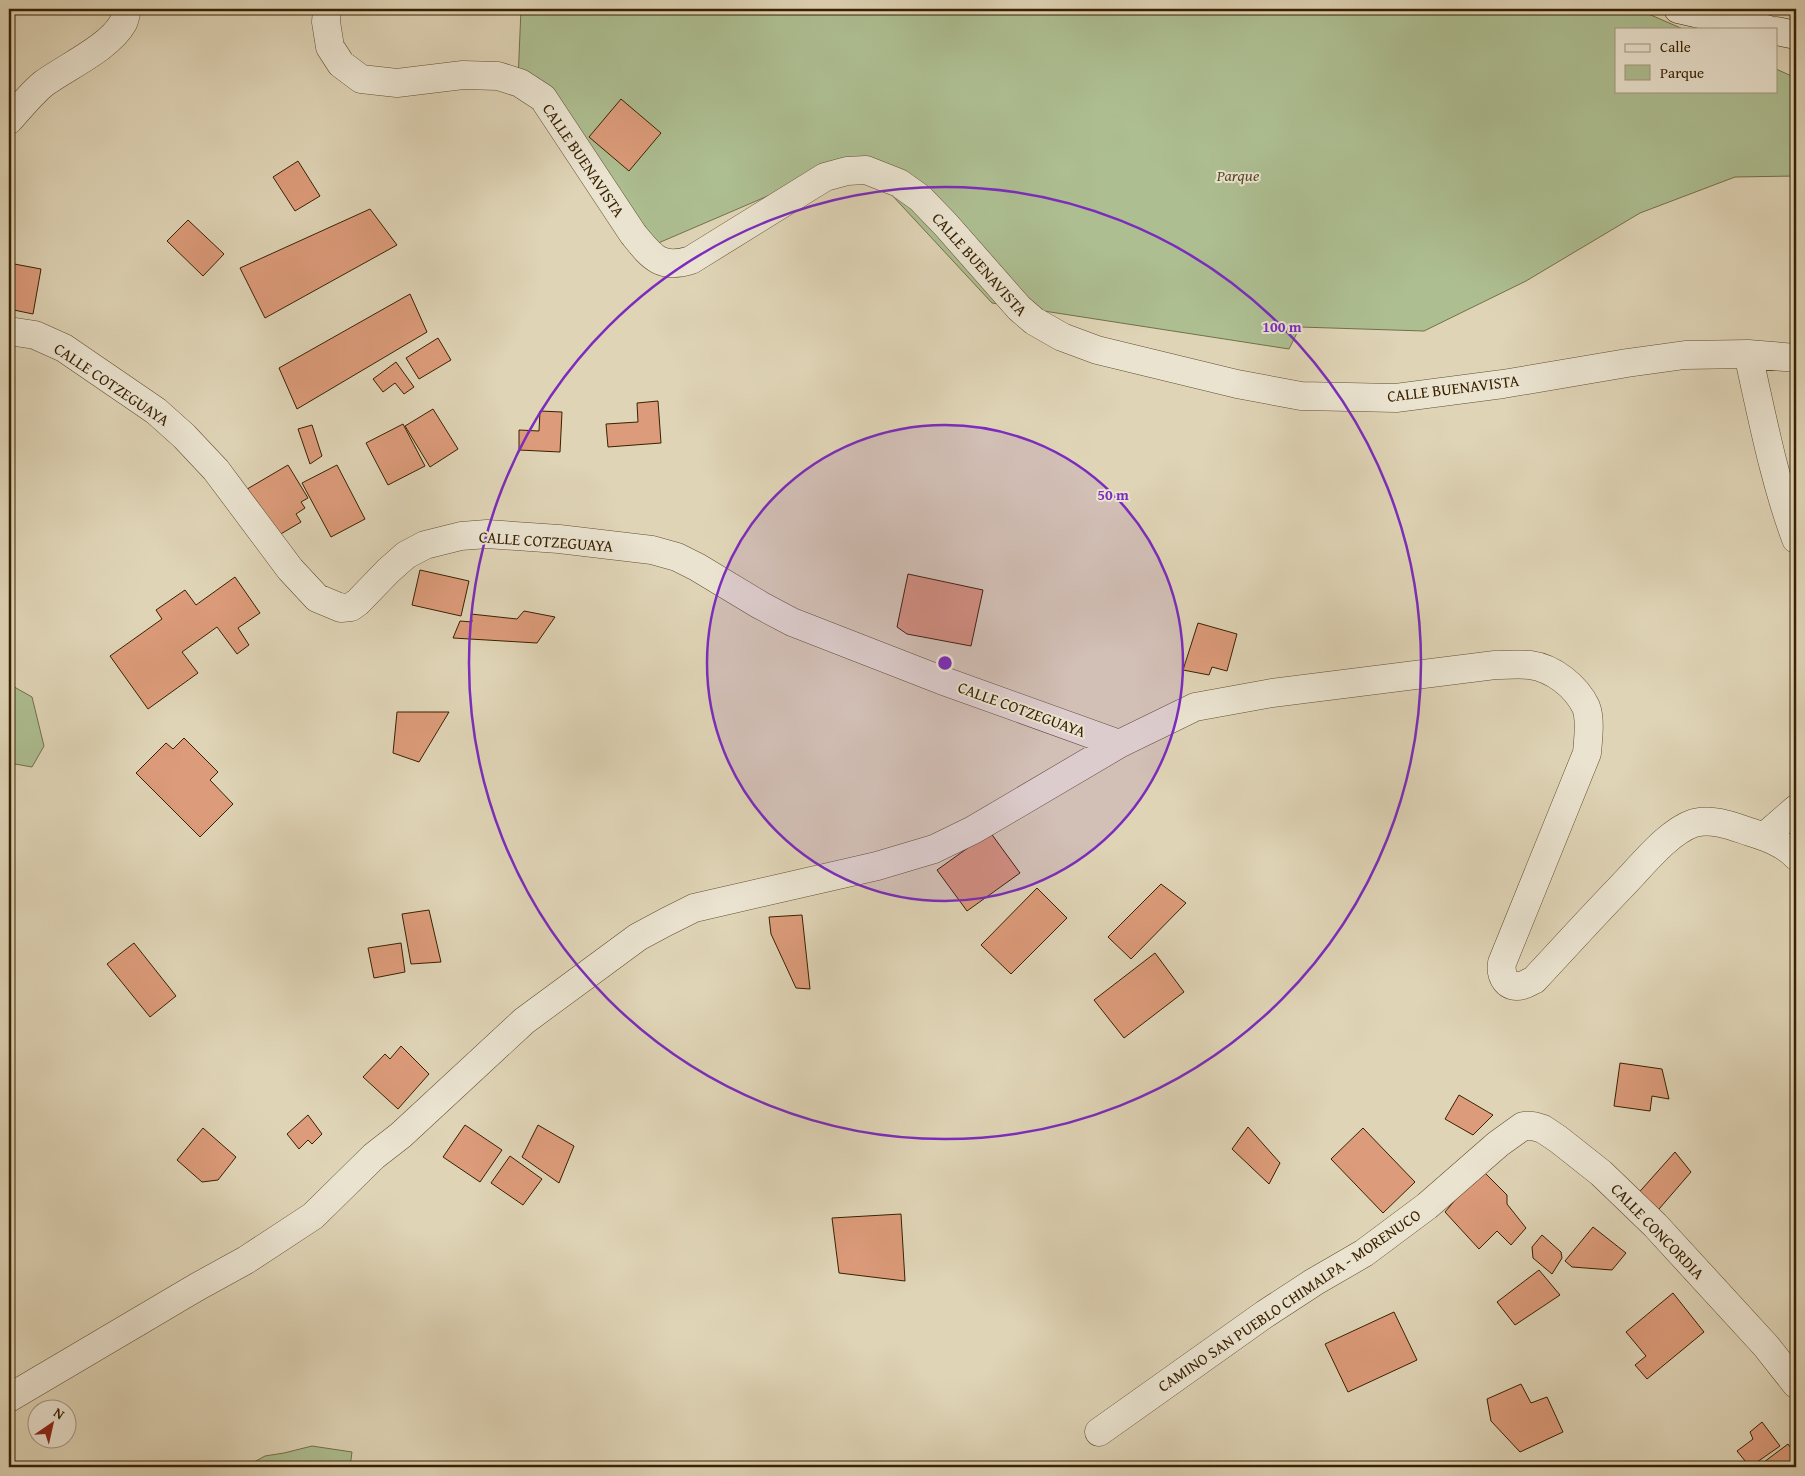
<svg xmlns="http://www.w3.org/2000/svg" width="1805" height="1476" font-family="'Gentium Book Plus',serif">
  <rect width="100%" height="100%" fill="#dfd4b6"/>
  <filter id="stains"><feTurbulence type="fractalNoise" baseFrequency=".004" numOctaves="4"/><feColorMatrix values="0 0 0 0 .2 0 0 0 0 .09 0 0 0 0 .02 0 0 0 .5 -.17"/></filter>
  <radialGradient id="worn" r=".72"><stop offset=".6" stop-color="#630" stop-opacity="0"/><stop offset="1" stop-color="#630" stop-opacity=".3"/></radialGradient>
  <path fill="#adbe91" stroke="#737048" d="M 521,9 L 1637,9 L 1683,29 L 1616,29 L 1616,91 L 1776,91 L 1776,69 L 1796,78 L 1796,176 L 1735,177 L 1640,213 L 1526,281 L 1424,331 L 1300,327 L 1289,349 L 992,303 L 877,179 L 826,171 L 642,250 L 518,81 Z
    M 9,684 L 32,697 L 44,746 L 32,767 L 15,764 L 9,766 Z
    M 312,1446 L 352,1452 L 350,1467 L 245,1467 L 265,1456 L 284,1453 Z"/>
  <path fill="#dc9b7a" stroke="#392100" d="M 621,99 L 661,133 L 629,171 L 589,137 Z
    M 298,161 L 320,196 L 295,211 L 273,177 Z
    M 370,209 L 397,245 L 265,318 L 240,268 Z
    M 188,220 L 224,254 L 203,276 L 167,241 Z
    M 9,263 L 41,269 L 33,314 L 9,309 Z
    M 410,294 L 427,332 L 297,409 L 279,368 Z
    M 438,338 L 451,360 L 419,379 L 406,358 Z
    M 396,362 L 414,387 L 404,394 L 395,383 L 383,392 L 373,379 Z
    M 658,401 L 661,443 L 608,447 L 606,424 L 638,422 L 637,403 Z
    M 433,409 L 458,449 L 430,467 L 405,426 Z
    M 540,411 L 562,412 L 560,452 L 519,450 L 519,430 L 539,431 Z
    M 403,424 L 425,466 L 388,485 L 366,443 Z
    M 312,425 L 322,456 L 310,464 L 298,429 Z
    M 288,465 L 308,498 L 301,502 L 305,508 L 296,514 L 301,522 L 274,538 L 237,495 Z
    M 337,465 L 365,519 L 331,537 L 302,483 Z
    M 420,570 L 469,581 L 461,616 L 412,605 Z
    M 908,574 L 983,590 L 971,646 L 907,634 L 897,627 Z
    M 235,577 L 260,613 L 238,628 L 249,645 L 237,654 L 217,627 L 182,652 L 198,673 L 148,709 L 110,656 L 162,619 L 156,610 L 185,590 L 196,605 Z
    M 524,611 L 555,617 L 537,643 L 453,638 L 460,621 L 472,622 L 471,614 L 517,619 Z
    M 1198,623 L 1237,634 L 1227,671 L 1212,667 L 1209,675 L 1183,670 Z
    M 397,712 L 449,712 L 419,762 L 393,753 Z
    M 184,738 L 218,772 L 210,780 L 233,804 L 200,837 L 136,773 L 166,743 L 173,749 Z
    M 990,832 L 1020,873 L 967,911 L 937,870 Z
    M 1161,884 L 1186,903 L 1131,959 L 1108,937 Z
    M 1037,888 L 1067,918 L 1011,974 L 981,945 Z
    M 429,910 L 441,962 L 411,964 L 402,914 Z
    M 802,915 L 810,989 L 796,988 L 771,934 L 769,917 Z
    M 134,943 L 176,996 L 150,1017 L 107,964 Z
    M 401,943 L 405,972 L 374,978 L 368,948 Z
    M 1155,953 L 1184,992 L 1124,1038 L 1094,1000 Z
    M 401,1046 L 429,1074 L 398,1109 L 363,1077 L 385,1054 L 390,1059 Z
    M 1620,1063 L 1662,1069 L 1669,1099 L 1652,1096 L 1650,1111 L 1614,1106 Z
    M 1459,1095 L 1493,1115 L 1473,1135 L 1445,1119 Z
    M 308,1115 L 322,1134 L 312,1144 L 308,1140 L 299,1149 L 287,1134 Z
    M 465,1125 L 502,1150 L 480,1182 L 443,1157 Z
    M 538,1125 L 574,1146 L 559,1183 L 522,1157 Z
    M 1248,1127 L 1280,1163 L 1269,1184 L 1232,1149 Z
    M 203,1128 L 236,1157 L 218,1180 L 202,1182 L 177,1160 Z
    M 1363,1128 L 1415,1182 L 1383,1213 L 1331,1159 Z
    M 1675,1152 L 1691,1172 L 1653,1216 L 1634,1198 Z
    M 510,1156 L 542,1179 L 523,1205 L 491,1183 Z
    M 1481,1169 L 1507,1195 L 1507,1204 L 1526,1228 L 1511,1245 L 1497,1231 L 1479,1249 L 1445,1212 Z
    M 901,1214 L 905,1281 L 839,1273 L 832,1218 Z
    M 1593,1227 L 1626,1253 L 1612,1270 L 1572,1267 L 1565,1261 Z
    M 1542,1235 L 1561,1252 L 1562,1258 L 1552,1274 L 1533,1258 L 1532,1247 Z
    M 1539,1270 L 1560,1295 L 1515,1325 L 1497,1302 Z
    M 1673,1293 L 1704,1332 L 1647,1379 L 1635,1365 L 1646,1356 L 1626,1332 Z
    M 1394,1312 L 1417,1360 L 1348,1392 L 1325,1344 Z
    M 1521,1384 L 1531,1403 L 1547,1397 L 1563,1432 L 1520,1452 L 1491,1421 L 1487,1399 Z
    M 1762,1422 L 1780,1446 L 1750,1467 L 1737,1451 L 1753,1439 L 1750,1432 Z
    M 1788,1444 L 1796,1455 L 1796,1467 L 1762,1467 L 1760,1465 Z"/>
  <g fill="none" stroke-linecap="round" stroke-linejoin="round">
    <defs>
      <path id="street" d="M 327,9 L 326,22 L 330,47 L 341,64 L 361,79 L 397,83 L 463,75 L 498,76 L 520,83 L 543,98 L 633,234 C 651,256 660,270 691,260 L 825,177 L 847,171 L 866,170 L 899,183 L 920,198 L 946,225 L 1019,308 L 1034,321 L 1062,337 L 1097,350 L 1237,384 L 1301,396 L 1396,398 L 1503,384 L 1627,363 L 1685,355 L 1748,354 L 1796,358
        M 9,120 C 20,108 31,94 43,84 C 66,67 109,48 123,23 C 125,19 126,13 127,9
        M 9,331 L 35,335 L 64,348 L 156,411 L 184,436 L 216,470 L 290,569 L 317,598 L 341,608 L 351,607 L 358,602 L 388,571 L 406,555 L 425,545 L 461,536 L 487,534 L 559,539 L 652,550 L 677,557 L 697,567 L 760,605 L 792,622 L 941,680 L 1119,744
        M 1748,354 C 1762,416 1774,480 1796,539
        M 1765,836 L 1796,809
        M 9,1398 L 197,1287 L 246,1260 L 313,1216 L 374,1156 L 401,1135 L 524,1021 L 638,937 L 666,922 L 694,908 L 877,866 L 934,849 L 973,830 L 1119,744 L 1195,707 L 1272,693 L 1495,665 C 1507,665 1519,664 1530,665 C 1553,668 1576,686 1586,707 C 1591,720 1588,740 1587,753 L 1502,963 C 1500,976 1507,990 1523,985 C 1527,984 1531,981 1534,980 C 1563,949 1591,918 1620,888 C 1640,868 1667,832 1694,823 C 1713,818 1732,826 1750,832 C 1766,837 1784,843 1796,856
        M 1099,1432 L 1265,1314 L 1314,1282 L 1364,1253 L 1427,1206 L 1498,1144 L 1523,1126 L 1533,1126 L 1543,1129 L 1558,1139 L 1601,1173 L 1655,1225 L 1766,1346 L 1796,1384"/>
      <path id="secondary" d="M 1678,9 L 1766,29
        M 1776,31 L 1796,35"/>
    </defs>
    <use href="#street" stroke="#624e2e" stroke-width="29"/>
    <use href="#secondary" stroke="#392100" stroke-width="29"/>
    <use href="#street" stroke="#eae3d0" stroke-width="28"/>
    <use href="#secondary" stroke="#eae3d0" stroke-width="28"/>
  </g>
  <circle cx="945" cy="663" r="238" fill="#7b2cbf" fill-opacity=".12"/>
  <g fill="none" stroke="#7b2cbf" stroke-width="2.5">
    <circle cx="945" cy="663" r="238"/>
    <circle cx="945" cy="663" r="476"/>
  </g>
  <g text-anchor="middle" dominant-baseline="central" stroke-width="4" stroke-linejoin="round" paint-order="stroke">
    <g font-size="16" fill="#392100" stroke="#eae3d0">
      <text transform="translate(584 160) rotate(56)">CALLE BUENAVISTA</text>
      <text transform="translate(980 264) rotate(48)">CALLE BUENAVISTA</text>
      <text transform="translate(112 384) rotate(34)">CALLE COTZEGUAYA</text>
      <text transform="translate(1453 388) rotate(-7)">CALLE BUENAVISTA</text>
      <text transform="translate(546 541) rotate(4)">CALLE COTZEGUAYA</text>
      <text transform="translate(1022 709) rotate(20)">CALLE COTZEGUAYA</text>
      <text transform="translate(1658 1231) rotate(46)">CALLE CONCORDIA</text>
      <text transform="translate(1289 1300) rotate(-34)">CAMINO SAN PUEBLO CHIMALPA - MORENUCO</text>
    </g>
    <g font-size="16" font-style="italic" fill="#564824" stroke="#eae3d0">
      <text x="1238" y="175">Parque</text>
    </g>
  </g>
  <circle cx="945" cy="663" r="8" fill="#7b2cbf" stroke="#eae3d0" stroke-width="2.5"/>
  <g font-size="15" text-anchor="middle" font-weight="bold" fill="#7b2cbf" stroke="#eae3d0" stroke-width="4" stroke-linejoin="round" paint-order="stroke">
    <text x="1282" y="332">100 m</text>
    <text x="1113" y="500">50 m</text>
  </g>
  <rect width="1805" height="1476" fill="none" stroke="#dfd4b6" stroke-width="30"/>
  <rect x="10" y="10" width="1785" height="1456" fill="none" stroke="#392100" stroke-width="2.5"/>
  <rect x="15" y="15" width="1775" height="1446" fill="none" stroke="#392100"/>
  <rect x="1615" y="28" width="162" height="65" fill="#eae3d0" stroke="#a3957d"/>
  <rect x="1625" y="44" width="25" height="8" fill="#eae3d0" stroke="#a3957d"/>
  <text x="1660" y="52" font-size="15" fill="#392100">Calle</text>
  <rect x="1625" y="65" width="25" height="15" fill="#adbe91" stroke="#a3957d"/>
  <text x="1660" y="78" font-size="15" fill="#392100">Parque</text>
  <g transform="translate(52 1424) rotate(34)"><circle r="24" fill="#eae3d0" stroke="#a3957d"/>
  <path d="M0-4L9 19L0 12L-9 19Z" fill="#8f2418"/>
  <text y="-8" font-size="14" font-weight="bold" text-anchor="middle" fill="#392100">N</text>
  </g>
  <rect width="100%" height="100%" filter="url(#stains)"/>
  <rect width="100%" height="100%" fill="url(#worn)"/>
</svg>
